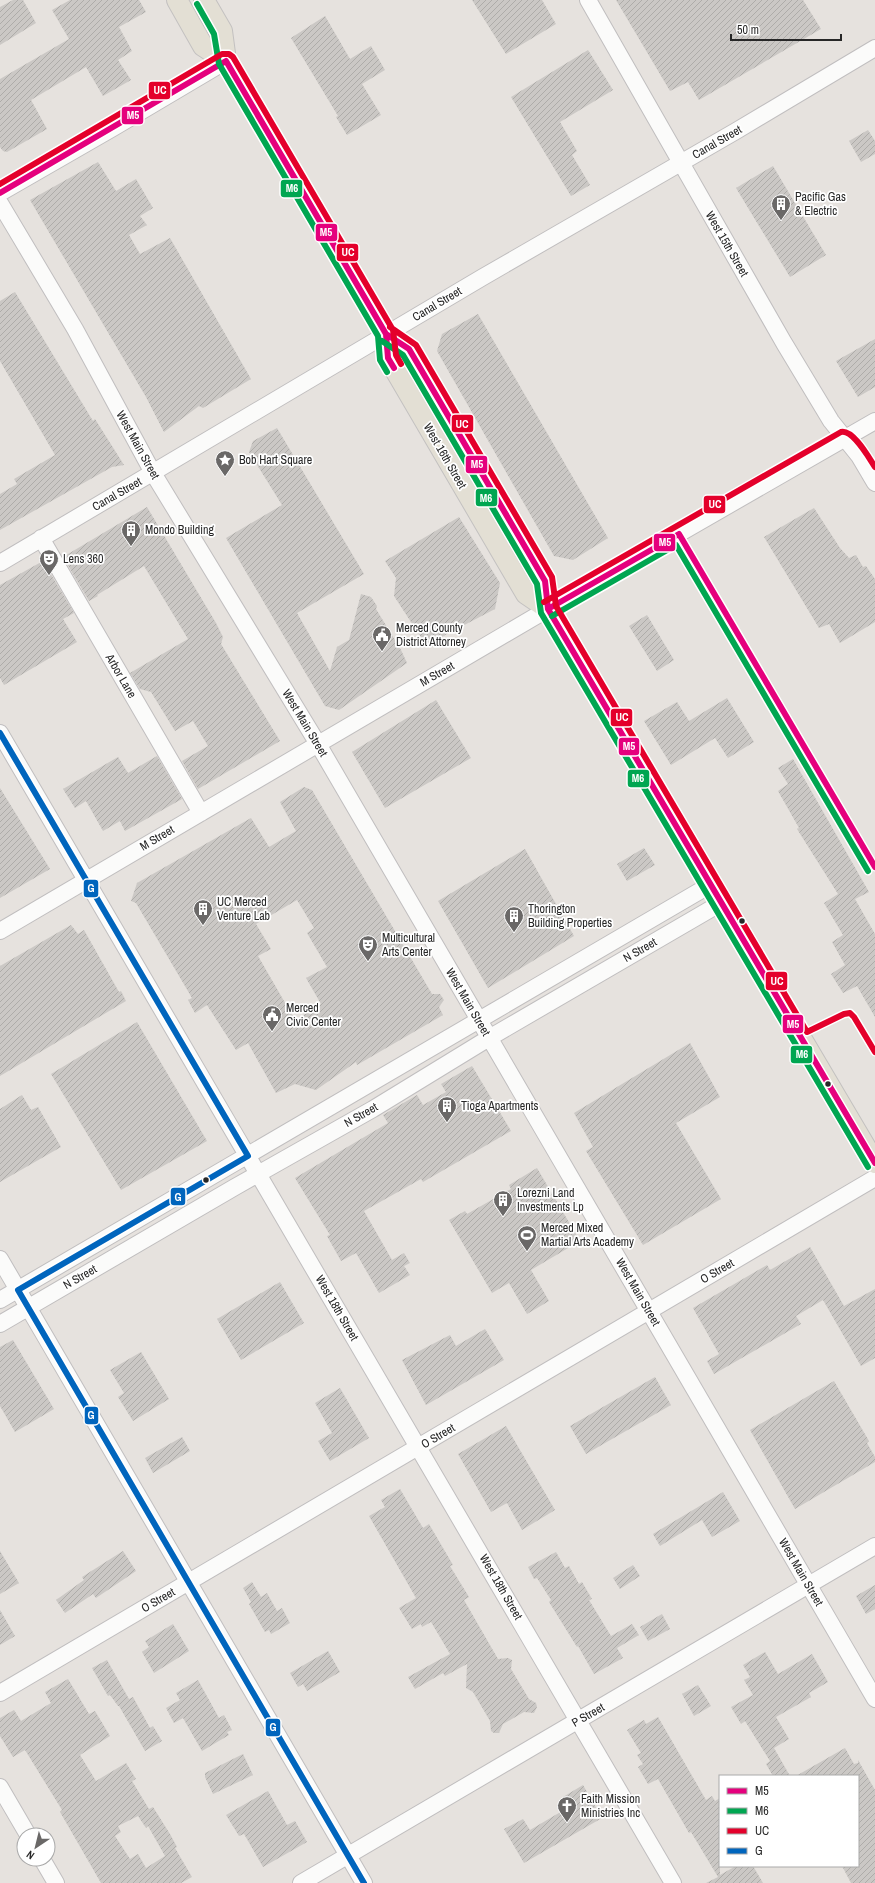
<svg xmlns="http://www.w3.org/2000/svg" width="875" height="1883" font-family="'Archivo Narrow',sans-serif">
  <defs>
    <pattern id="building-hatch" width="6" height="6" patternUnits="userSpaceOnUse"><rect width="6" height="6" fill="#cbc8c5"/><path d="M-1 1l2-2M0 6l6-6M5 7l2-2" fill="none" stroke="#aeaca9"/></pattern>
  </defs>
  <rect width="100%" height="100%" fill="#e6e2de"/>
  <path fill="url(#building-hatch)" fill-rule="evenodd" d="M 13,0 L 23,0 L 36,23 L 0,45 L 0,7 Z
    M 70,0 L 139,0 L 146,12 L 119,27 L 132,51 L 118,60 L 131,80 L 103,96 L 86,67 L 31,100 L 47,129 L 7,152 L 3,151 L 0,147 L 0,79 L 69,39 L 52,10 Z
    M 472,0 L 542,0 L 556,24 L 506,54 Z
    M 616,0 L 803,0 L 821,29 L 699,100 L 688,82 L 670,91 Z
    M 325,16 L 350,59 L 371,46 L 385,70 L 362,84 L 381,115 L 347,135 L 336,117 L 338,116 L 291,38 Z
    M 588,50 L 613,90 L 560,122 L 577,151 L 572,155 L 590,185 L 571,196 L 511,97 Z
    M 868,130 L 875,141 L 875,154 L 861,162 L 849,141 Z
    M 98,162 L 116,191 L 136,179 L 153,208 L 140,216 L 147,225 L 129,235 L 140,254 L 170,238 L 251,379 L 203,408 L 199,406 L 164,432 L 146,397 L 30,200 Z
    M 773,166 L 826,255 L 790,277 L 736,188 Z
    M 15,292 L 93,421 L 95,419 L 124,465 L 112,467 L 0,530 L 0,494 L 17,484 L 14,479 L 55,455 L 0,361 L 0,301 Z
    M 478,314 L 608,538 L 573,560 L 554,556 L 437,351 L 442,334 Z
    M 875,339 L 875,387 L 858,397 L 836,361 Z
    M 277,428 L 364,574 L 297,613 L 330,671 L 337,647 L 349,640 L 361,594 L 371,597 L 377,606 L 376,609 L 401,650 L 407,663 L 339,710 L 325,706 L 226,538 L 282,505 L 249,452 L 253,441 Z
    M 147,507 L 216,623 L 223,637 L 221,644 L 280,741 L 198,789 L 182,761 L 208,746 L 193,721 L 175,731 L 151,692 L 140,689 L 130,673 L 188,639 L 144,566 L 97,595 L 98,596 L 89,601 L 63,557 Z
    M 814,508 L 840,548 L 849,558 L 856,555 L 863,567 L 866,566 L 875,579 L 875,622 L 840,643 L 829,624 L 819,628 L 764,537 Z
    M 459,517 L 500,583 L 495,609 L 426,645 L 394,596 L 396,578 L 385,561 Z
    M 43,561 L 74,613 L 63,619 L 77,642 L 4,685 L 0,678 L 0,585 Z
    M 647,615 L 674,660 L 657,671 L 629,626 Z
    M 727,698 L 754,742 L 728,758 L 715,738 L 671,765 L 644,721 L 677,702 L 689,721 Z
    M 436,700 L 471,758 L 385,808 L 352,752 Z
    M 157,756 L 182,799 L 125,831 L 120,821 L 103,831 L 86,801 L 75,808 L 63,789 L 118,757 L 128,773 Z
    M 793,759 L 869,892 L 855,899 L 875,934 L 875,1017 L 857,986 L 843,993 L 831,974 L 845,965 L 832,942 L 843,935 L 824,903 L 838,894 L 797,829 L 799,828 L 778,791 L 788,784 L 778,768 Z
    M 304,787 L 312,790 L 432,994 L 440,994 L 444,1000 L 439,1007 L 443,1015 L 357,1065 L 356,1062 L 316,1090 L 295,1084 L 276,1093 L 248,1043 L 236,1050 L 207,1005 L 195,1013 L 188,1000 L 192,998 L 136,903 L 131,901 L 137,883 L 251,818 L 269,847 L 296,831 L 280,802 ZM 297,900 L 314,928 L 307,933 L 327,967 L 306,978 L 321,1004 L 295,1020 L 258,956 L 271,949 L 256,924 Z
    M 0,788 L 50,869 L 0,898 Z
    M 644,848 L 655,865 L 627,881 L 617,864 Z
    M 525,849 L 574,936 L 488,988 L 438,901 Z
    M 71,925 L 78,934 L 84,930 L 119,992 L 121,991 L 126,1001 L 0,1076 L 0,966 Z
    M 137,1022 L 207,1141 L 121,1190 L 51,1074 Z
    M 690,1043 L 720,1097 L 676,1123 L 721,1199 L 643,1245 L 586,1151 L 593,1147 L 574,1113 Z
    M 472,1066 L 511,1131 L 423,1182 L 421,1179 L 364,1211 L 392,1260 L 404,1253 L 410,1263 L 404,1266 L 410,1275 L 379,1293 L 356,1253 L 341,1261 L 327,1236 L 330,1235 L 295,1178 L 388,1123 L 383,1115 L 417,1095 L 423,1105 L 446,1092 L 441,1084 Z
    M 22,1095 L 31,1110 L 38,1107 L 61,1147 L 0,1182 L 0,1109 Z
    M 537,1168 L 580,1241 L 531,1270 L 549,1301 L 527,1314 L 509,1283 L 492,1293 L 449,1220 L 465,1211 L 467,1214 L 511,1189 L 509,1185 Z
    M 810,1247 L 844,1306 L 875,1289 L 875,1358 L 861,1366 L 823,1300 L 796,1316 L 801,1324 L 714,1374 L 707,1361 L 719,1354 L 693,1308 L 767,1265 L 770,1270 Z
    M 280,1282 L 304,1323 L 241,1360 L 217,1319 Z
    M 485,1329 L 504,1360 L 426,1405 L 402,1360 L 450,1335 L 456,1346 Z
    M 13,1340 L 54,1409 L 15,1432 L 0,1406 L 0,1347 Z
    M 141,1352 L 169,1399 L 133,1421 L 118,1397 L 124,1393 L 110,1370 Z
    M 655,1377 L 671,1405 L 586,1454 L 570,1426 Z
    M 834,1381 L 869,1441 L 867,1443 L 875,1457 L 875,1462 L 795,1509 L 750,1430 Z
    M 340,1388 L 369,1438 L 330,1461 L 318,1441 L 332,1433 L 315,1403 Z
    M 506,1426 L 555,1510 L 522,1530 L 507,1503 L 491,1512 L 458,1454 Z
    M 182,1437 L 190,1451 L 153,1473 L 145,1458 Z
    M 400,1489 L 423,1528 L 429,1524 L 453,1565 L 450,1566 L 469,1597 L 464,1600 L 498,1659 L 508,1658 L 512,1660 L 511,1669 L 529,1699 L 536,1703 L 537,1707 L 534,1713 L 524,1712 L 503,1724 L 499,1733 L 494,1733 L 491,1731 L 490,1721 L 473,1692 L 466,1688 L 467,1664 L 445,1676 L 443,1673 L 415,1689 L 408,1677 L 450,1654 L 431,1622 L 422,1627 L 421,1624 L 412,1629 L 399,1608 L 416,1598 L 369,1516 L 385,1507 L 381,1500 Z
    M 723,1492 L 740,1521 L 712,1537 L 702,1520 L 660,1546 L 653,1534 Z
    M 0,1551 L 19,1583 L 0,1594 Z
    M 123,1551 L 136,1571 L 96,1598 L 93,1594 L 65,1613 L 56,1600 L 84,1580 L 82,1577 Z
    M 556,1552 L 565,1568 L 569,1566 L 579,1584 L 582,1582 L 592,1599 L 589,1600 L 611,1636 L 632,1624 L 639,1635 L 617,1648 L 623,1658 L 594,1674 L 578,1646 L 577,1647 L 549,1602 L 551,1600 L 537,1578 L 534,1579 L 528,1567 Z
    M 633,1565 L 640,1576 L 620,1589 L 613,1578 Z
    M 252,1582 L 261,1597 L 267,1593 L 277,1611 L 282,1608 L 290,1623 L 271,1634 L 269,1630 L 265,1632 L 249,1604 L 251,1602 L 243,1588 Z
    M 875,1585 L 875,1609 L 866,1614 L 856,1596 Z
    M 0,1610 L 15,1636 L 0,1645 Z
    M 662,1614 L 670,1629 L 648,1641 L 640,1627 Z
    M 173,1624 L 189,1651 L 154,1673 L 142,1652 L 149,1647 L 145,1641 Z
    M 328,1651 L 340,1672 L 307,1691 L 303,1684 L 298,1687 L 290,1673 Z
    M 765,1652 L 778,1674 L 812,1654 L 828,1682 L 809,1693 L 811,1697 L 776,1717 L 789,1739 L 774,1748 L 790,1776 L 773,1776 L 766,1764 L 770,1761 L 745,1721 L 741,1724 L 731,1707 L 753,1695 L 744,1680 L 750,1677 L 743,1665 Z
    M 107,1660 L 129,1699 L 133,1697 L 150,1728 L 153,1726 L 162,1741 L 145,1751 L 119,1706 L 118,1706 L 110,1695 L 108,1696 L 92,1668 Z
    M 68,1679 L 89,1714 L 95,1711 L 110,1736 L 80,1755 L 96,1781 L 126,1763 L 136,1779 L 132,1781 L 149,1809 L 153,1807 L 170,1834 L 177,1847 L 175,1848 L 192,1877 L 181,1883 L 101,1883 L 60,1812 L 62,1810 L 25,1750 L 13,1757 L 0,1736 L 0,1718 L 14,1710 L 21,1721 L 51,1703 L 45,1692 ZM 138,1816 L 146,1828 L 148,1826 L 165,1856 L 146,1868 L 138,1854 L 130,1859 L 115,1836 L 121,1832 L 118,1826 Z
    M 198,1680 L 219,1718 L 224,1715 L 232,1730 L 227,1732 L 229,1735 L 202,1751 L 183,1718 L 174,1723 L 166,1708 L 180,1700 L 176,1693 Z
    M 698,1685 L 711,1706 L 694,1716 L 682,1694 Z
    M 658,1717 L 706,1800 L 712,1796 L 715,1801 L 720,1798 L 720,1875 L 736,1866 L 753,1866 L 763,1883 L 706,1883 L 718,1877 L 691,1832 L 689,1833 L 658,1779 L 648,1784 L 638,1767 L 643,1764 L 637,1755 L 641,1753 L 627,1730 L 644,1720 L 646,1724 Z
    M 845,1748 L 854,1764 L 858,1763 L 858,1760 L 875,1790 L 875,1883 L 851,1883 L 842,1866 L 858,1866 L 858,1776 L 796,1776 Z
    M 243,1754 L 253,1775 L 213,1794 L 205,1777 L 205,1773 Z
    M 583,1785 L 602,1818 L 524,1863 L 504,1829 L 523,1819 L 530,1830 L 569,1807 L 563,1797 Z
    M 268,1791 L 287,1825 L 295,1821 L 307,1842 L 263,1867 L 244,1834 L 239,1836 L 226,1815 Z"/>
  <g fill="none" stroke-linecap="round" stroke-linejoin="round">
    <defs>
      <path id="minor" d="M 588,0 L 784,343 L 831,421 L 859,456 L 875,483
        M 0,193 L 113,128 L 226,61
        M 0,203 L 75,329 L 153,473 L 318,744 L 875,1699
        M 41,538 L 201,813
        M 0,563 L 483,277 L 736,131 L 875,48
        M 0,733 L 673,1883
        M 0,931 L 548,609 L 875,421
        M 0,1259 L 364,1883
        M 0,1300 L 710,885
        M 0,1324 L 235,1187 L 373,1109 L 489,1038 L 721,903
        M 0,1693 L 875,1178
        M 0,1787 L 28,1835
        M 42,1859 L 56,1883
        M 301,1883 L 875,1546"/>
      <path id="major" d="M 177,0 L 203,46 L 226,61
        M 204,0 L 222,31 L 226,61 L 386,334 L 388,358 L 526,594 L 548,609
        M 386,334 L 409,349 L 545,581 L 548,609 L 875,1163"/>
    </defs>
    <use href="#minor" stroke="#c0bebf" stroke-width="18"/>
    <use href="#major" stroke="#c3c1c0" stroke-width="22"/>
    <use href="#minor" stroke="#fbfbfa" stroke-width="16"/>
    <use href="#major" stroke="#e3dfd4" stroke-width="20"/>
    <defs>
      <path id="bus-1" d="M 0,193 L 226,61 L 386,334 L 388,358 L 394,368
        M 386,334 L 409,349 L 545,581 L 548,609 L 875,1163
        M 548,609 L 679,534 L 875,867"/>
      <path id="bus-2" d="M 197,4 L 214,34 L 219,64 L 378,336 L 380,360 L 387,372
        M 382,341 L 403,355 L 537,584 L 541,613 L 868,1167
        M 552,616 L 676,545 L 868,871"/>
      <path id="bus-3" d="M 0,184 L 222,54 L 229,54 L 233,57 L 393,330 L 396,355 L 401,364
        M 390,327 L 416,345 L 552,577 L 556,606 L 807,1032 L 844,1014 L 850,1013 L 854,1017 L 875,1052
        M 544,602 L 841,432 C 853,429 869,458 875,467"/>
      <path id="bus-4" d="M 0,733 L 248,1156 L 18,1290 L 364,1883"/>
    </defs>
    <use href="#bus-1" stroke="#fff" stroke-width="9"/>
    <use href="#bus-2" stroke="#fff" stroke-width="9"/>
    <use href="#bus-3" stroke="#fff" stroke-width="9"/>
    <use href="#bus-4" stroke="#fff" stroke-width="9"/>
    <use href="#bus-1" stroke="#e5007d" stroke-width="6"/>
    <use href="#bus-2" stroke="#00a651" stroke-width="6"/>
    <use href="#bus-3" stroke="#e4002b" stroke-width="6"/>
    <use href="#bus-4" stroke="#0065bd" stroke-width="6"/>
  </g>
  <defs>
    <symbol id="building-pin" viewBox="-11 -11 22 30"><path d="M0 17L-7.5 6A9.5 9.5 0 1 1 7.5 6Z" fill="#6a6867" stroke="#fff"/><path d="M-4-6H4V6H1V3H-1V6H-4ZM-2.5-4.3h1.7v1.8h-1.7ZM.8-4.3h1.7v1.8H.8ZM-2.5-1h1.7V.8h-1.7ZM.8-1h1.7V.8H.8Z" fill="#fff"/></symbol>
    <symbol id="sight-pin" viewBox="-11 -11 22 30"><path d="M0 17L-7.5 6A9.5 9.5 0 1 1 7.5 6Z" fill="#6a6867" stroke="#fff"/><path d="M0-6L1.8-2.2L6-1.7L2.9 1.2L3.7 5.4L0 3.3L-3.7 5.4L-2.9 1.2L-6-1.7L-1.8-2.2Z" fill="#fff"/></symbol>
    <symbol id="theatre-pin" viewBox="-11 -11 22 30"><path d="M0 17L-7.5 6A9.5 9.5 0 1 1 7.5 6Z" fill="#6a6867" stroke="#fff"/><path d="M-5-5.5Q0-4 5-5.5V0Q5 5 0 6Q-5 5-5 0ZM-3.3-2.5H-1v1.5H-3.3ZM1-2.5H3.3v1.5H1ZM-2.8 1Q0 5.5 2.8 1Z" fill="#fff"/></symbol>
    <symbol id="civic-pin" viewBox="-11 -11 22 30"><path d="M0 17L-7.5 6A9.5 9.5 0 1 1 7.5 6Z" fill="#6a6867" stroke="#fff"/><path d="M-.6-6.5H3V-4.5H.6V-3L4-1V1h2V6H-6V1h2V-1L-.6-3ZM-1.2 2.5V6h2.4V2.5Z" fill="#fff"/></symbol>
    <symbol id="stadium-pin" viewBox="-11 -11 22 30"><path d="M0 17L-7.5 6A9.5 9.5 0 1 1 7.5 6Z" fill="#6a6867" stroke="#fff"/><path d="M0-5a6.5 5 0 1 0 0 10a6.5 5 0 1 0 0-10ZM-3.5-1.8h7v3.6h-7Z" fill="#fff"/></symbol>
    <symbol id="church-pin" viewBox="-11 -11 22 30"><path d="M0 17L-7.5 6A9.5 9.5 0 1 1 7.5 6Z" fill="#6a6867" stroke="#fff"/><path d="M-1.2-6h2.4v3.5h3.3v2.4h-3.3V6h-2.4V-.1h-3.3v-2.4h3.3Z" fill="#fff"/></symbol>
  </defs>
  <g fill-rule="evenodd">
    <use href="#building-pin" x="770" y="193" width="22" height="30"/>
    <use href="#sight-pin" x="214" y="449" width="22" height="30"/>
    <use href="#building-pin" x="120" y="519" width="22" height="30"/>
    <use href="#theatre-pin" x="38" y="548" width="22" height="30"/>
    <use href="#civic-pin" x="371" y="624" width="22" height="30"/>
    <use href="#building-pin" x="192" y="898" width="22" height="30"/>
    <use href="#building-pin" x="503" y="905" width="22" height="30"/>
    <use href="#theatre-pin" x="357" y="934" width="22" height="30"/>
    <use href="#civic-pin" x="261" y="1004" width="22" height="30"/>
    <use href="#building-pin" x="436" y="1095" width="22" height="30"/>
    <use href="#building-pin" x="492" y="1189" width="22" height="30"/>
    <use href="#stadium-pin" x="516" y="1224" width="22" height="30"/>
    <use href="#church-pin" x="556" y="1795" width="22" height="30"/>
  </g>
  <g fill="#272727" stroke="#fff" stroke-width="1.5">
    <circle cx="742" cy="921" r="3.5"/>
    <circle cx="828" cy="1084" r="3.5"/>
    <circle cx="206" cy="1180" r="3.5"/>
  </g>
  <g text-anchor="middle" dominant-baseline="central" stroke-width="3.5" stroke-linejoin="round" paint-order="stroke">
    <g font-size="12" fill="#272727" stroke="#fff">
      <text transform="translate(717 142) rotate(-30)">Canal Street</text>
      <text transform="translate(727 244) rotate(60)">West 15th Street</text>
      <text transform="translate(437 304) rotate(-31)">Canal Street</text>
      <text transform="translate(138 445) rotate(61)">West Main Street</text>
      <text transform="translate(445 456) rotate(60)">West 16th Street</text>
      <text transform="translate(117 494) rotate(-30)">Canal Street</text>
      <text transform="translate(437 674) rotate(-30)">M Street</text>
      <text transform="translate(121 676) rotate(60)">Arbor Lane</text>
      <text transform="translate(305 723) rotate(59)">West Main Street</text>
      <text transform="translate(157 838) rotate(-31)">M Street</text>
      <text transform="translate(640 950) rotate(-30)">N Street</text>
      <text transform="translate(468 1002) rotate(60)">West Main Street</text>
      <text transform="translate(361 1115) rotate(-30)">N Street</text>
      <text transform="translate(717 1271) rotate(-30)">O Street</text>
      <text transform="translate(80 1277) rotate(-30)">N Street</text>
      <text transform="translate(638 1292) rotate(60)">West Main Street</text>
      <text transform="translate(337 1308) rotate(60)">West 18th Street</text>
      <text transform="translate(438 1436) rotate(-31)">O Street</text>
      <text transform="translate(801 1572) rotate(60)">West Main Street</text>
      <text transform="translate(501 1587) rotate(60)">West 18th Street</text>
      <text transform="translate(158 1600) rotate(-30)">O Street</text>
      <text transform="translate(588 1715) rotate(-30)">P Street</text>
    </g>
    <g font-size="12" fill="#272727" stroke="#fff" text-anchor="start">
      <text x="795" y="197">Pacific Gas<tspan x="795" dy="14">&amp; Electric</tspan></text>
      <text x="239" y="460">Bob Hart Square</text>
      <text x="145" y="530">Mondo Building</text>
      <text x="63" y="559">Lens 360</text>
      <text x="396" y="628">Merced County<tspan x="396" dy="14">District Attorney</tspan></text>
      <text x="217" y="902">UC Merced<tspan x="217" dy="14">Venture Lab</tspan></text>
      <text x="528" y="909">Thorington<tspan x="528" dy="14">Building Properties</tspan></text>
      <text x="382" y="938">Multicultural<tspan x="382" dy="14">Arts Center</tspan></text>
      <text x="286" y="1008">Merced<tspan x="286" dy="14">Civic Center</tspan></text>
      <text x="461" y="1106">Tioga Apartments</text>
      <text x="517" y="1193">Lorezni Land<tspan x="517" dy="14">Investments Lp</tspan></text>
      <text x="541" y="1228">Merced Mixed<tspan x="541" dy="14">Martial Arts Academy</tspan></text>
      <text x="581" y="1799">Faith Mission<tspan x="581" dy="14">Ministries Inc</tspan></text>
    </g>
  </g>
  <g stroke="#fff" stroke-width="1.5">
    <rect x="148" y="81" width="23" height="19" rx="4" fill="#e4002b"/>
    <rect x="121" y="106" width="23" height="19" rx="4" fill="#e5007d"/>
    <rect x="280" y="179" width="23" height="19" rx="4" fill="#00a651"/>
    <rect x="315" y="223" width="23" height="19" rx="4" fill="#e5007d"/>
    <rect x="336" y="243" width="23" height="19" rx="4" fill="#e4002b"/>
    <rect x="451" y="414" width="23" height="19" rx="4" fill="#e4002b"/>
    <rect x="465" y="455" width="23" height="19" rx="4" fill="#e5007d"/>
    <rect x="475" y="488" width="23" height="19" rx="4" fill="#00a651"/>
    <rect x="703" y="495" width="23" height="19" rx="4" fill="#e4002b"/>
    <rect x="653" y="533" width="23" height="19" rx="4" fill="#e5007d"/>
    <rect x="610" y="708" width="23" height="19" rx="4" fill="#e4002b"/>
    <rect x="618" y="737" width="22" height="19" rx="4" fill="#e5007d"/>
    <rect x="627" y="769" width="23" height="19" rx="4" fill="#00a651"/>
    <rect x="83" y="879" width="16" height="19" rx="4" fill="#0065bd"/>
    <rect x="765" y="971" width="23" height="20" rx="4" fill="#e4002b"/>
    <rect x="782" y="1014" width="22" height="20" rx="4" fill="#e5007d"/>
    <rect x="790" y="1045" width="23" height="19" rx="4" fill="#00a651"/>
    <rect x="170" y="1187" width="16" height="19" rx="4" fill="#0065bd"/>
    <rect x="84" y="1406" width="15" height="19" rx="4" fill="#0065bd"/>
    <rect x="265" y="1718" width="16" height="19" rx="4" fill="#0065bd"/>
  </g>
  <g font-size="11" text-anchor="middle" font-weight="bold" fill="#fff">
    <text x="160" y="94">UC</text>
    <text x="133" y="119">M5</text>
    <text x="292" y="192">M6</text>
    <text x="326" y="236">M5</text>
    <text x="348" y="256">UC</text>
    <text x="462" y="428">UC</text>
    <text x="477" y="468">M5</text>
    <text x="486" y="502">M6</text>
    <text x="715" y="508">UC</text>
    <text x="665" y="546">M5</text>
    <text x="622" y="721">UC</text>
    <text x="629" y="750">M5</text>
    <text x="638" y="782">M6</text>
    <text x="91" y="892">G</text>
    <text x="777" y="985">UC</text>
    <text x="793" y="1028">M5</text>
    <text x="802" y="1058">M6</text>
    <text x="178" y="1201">G</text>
    <text x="91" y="1419">G</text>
    <text x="273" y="1731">G</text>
  </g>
  <rect x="719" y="1775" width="140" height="92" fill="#ffffff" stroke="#a9a9a9"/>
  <rect x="727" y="1788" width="20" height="6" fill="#e5007d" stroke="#a9a9a9"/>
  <text x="755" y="1795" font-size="12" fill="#272727">M5</text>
  <rect x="727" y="1808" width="20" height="6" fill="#00a651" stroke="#a9a9a9"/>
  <text x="755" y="1815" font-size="12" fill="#272727">M6</text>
  <rect x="727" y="1828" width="20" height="6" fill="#e4002b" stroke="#a9a9a9"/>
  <text x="755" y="1835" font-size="12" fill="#272727">UC</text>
  <rect x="727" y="1848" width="20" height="6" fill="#0065bd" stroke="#a9a9a9"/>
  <text x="755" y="1855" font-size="12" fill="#272727">G</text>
  <g transform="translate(36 1847) rotate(215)"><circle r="19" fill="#ffffff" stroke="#a9a9a9"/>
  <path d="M0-3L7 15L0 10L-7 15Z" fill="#6a6867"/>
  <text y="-6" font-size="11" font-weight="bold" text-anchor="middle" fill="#272727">N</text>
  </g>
  <path d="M731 34v6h110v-6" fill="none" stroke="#272727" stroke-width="2"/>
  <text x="737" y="34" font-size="12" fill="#272727" stroke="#ffffff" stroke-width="3" paint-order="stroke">50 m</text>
</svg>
